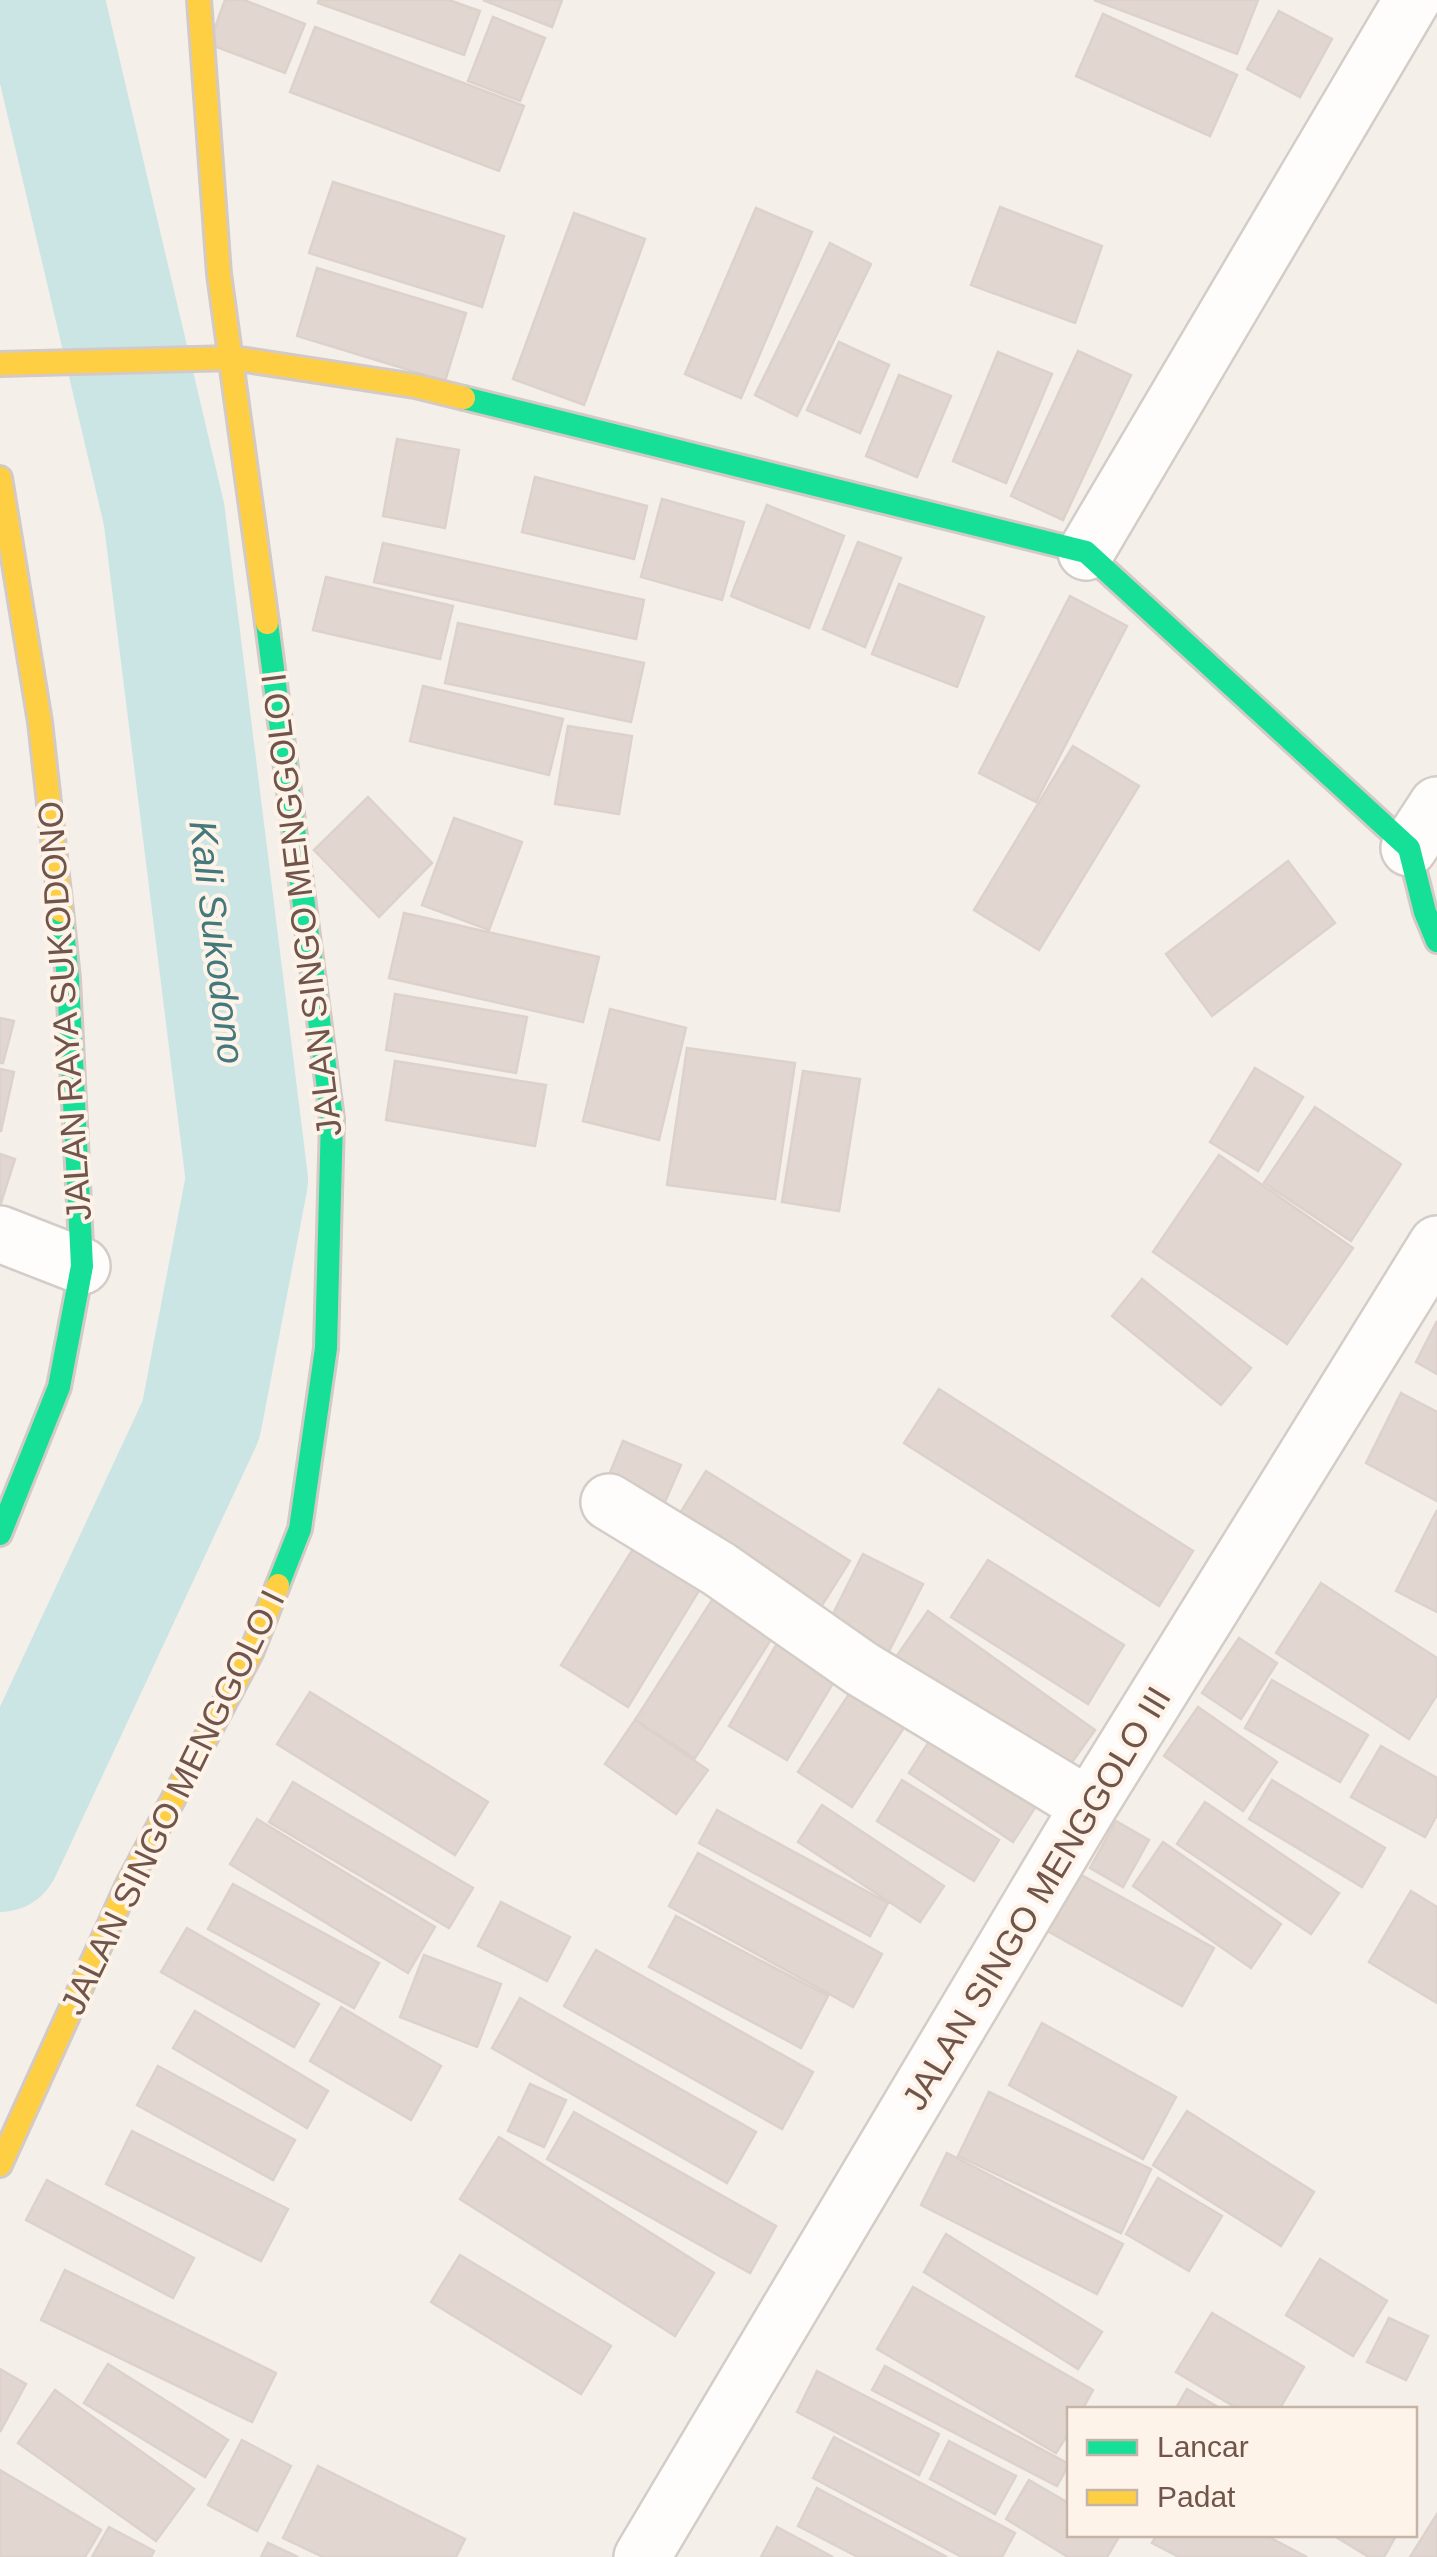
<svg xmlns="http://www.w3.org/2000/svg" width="1437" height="2557" font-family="Arial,sans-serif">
  <rect width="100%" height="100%" fill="#f5efe9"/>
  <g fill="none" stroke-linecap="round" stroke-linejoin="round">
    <path stroke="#cbe5e5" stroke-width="122" d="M 0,1851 L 201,1420 L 247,1180 L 164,514 L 43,0"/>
  </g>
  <path fill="#e1d7d0" stroke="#ddd1cb" stroke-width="2.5" d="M 225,0 L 244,0 L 305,24 L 285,73 L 209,44 Z
    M 319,0 L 449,0 L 480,11 L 464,55 L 318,3 Z
    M 483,0 L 562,0 L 552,27 Z
    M 1094,0 L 1258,0 L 1237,54 Z
    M 1279,11 L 1332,39 L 1300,97 L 1247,69 Z
    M 1103,14 L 1237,75 L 1210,136 L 1076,76 Z
    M 493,17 L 545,38 L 520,101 L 468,81 Z
    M 315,27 L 524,106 L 499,171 L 290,92 Z
    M 333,182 L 504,236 L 482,307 L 309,253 Z
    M 1000,207 L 1102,246 L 1075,323 L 971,285 Z
    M 756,208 L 812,232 L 741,398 L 685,374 Z
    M 574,213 L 645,239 L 584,405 L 513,379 Z
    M 830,243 L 871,264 L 797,416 L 755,395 Z
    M 317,268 L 466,313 L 445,381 L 297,336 Z
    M 839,342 L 889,365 L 860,433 L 807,410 Z
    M 1078,351 L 1131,375 L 1063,520 L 1011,496 Z
    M 998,352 L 1052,374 L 1006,483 L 953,461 Z
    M 899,375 L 951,396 L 917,477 L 866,456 Z
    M 397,439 L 459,450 L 445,528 L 383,516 Z
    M 535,477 L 647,506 L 634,559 L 522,532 Z
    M 662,499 L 744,522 L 722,600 L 641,577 Z
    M 767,505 L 844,536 L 809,628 L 731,596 Z
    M 858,542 L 901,558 L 865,647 L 823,629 Z
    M 383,543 L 644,600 L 636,639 L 374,582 Z
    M 326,577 L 453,606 L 440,659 L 313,630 Z
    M 899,584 L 984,617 L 957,687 L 872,654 Z
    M 1070,596 L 1127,626 L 1036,802 L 979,773 Z
    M 458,623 L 644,663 L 631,722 L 445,683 Z
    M 423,686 L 563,719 L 549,775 L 410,741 Z
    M 568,726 L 632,736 L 619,814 L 555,804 Z
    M 1073,746 L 1139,786 L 1039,950 L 974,910 Z
    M 368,797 L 432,863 L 379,917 L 314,850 Z
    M 454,818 L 522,842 L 489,930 L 422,905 Z
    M 1288,861 L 1335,923 L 1212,1016 L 1166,954 Z
    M 404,913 L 599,957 L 583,1022 L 389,978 Z
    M 395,994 L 527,1017 L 516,1073 L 386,1050 Z
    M 610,1009 L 686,1028 L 659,1140 L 583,1121 Z
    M 0,1018 L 14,1021 L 3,1063 L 0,1063 Z
    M 687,1048 L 795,1063 L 775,1199 L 667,1185 Z
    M 395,1061 L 546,1085 L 535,1146 L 386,1120 Z
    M 1255,1068 L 1303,1097 L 1258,1171 L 1210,1142 Z
    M 0,1069 L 14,1072 L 1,1131 L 0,1131 Z
    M 803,1071 L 860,1079 L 839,1211 L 782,1202 Z
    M 1315,1107 L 1401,1164 L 1351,1241 L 1264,1183 Z
    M 0,1154 L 15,1159 L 1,1203 L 0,1202 Z
    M 1219,1155 L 1353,1248 L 1287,1344 L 1153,1252 Z
    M 1142,1279 L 1251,1368 L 1221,1405 L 1112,1316 Z
    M 1437,1321 L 1437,1374 L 1416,1362 Z
    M 939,1389 L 1193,1551 L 1159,1606 L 904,1443 Z
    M 1401,1393 L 1437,1412 L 1437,1501 L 1366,1463 Z
    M 623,1441 L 681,1465 L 661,1511 L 604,1487 Z
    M 706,1471 L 850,1561 L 814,1618 L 671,1528 Z
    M 1437,1510 L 1437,1612 L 1396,1591 Z
    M 633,1549 L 700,1589 L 628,1707 L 561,1665 Z
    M 863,1554 L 923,1584 L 882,1665 L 823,1634 Z
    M 988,1560 L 1124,1645 L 1088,1704 L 951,1617 Z
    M 1321,1583 L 1437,1658 L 1437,1695 L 1409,1739 L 1276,1653 Z
    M 714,1597 L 774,1635 L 695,1758 L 635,1720 Z
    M 928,1611 L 1095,1730 L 1060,1779 L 894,1660 Z
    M 1239,1638 L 1277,1663 L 1241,1719 L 1202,1693 Z
    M 779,1640 L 838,1675 L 787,1760 L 729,1726 Z
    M 1272,1680 L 1368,1735 L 1340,1782 L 1245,1728 Z
    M 851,1691 L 905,1726 L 852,1807 L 798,1772 Z
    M 310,1692 L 488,1802 L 455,1855 L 277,1744 Z
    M 1198,1707 L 1277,1762 L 1243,1811 L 1164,1756 Z
    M 635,1720 L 708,1770 L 676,1814 L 605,1764 Z
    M 932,1737 L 1036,1806 L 1013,1842 L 909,1773 Z
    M 1381,1746 L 1437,1778 L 1437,1815 L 1425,1837 L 1351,1797 Z
    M 902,1780 L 999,1840 L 974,1881 L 877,1821 Z
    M 1272,1780 L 1385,1848 L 1362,1887 L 1249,1819 Z
    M 293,1782 L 473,1888 L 449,1928 L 269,1822 Z
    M 1205,1802 L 1339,1893 L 1311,1934 L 1177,1844 Z
    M 822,1805 L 944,1886 L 920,1922 L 798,1842 Z
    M 717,1810 L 888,1903 L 870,1936 L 699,1843 Z
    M 257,1819 L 435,1927 L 408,1973 L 230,1864 Z
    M 1116,1821 L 1149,1840 L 1123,1887 L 1090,1868 Z
    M 1163,1842 L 1281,1924 L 1251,1968 L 1133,1886 Z
    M 698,1853 L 882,1954 L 853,2007 L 669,1906 Z
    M 1076,1872 L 1214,1948 L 1182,2006 L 1044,1929 Z
    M 233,1884 L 379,1963 L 354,2008 L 208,1929 Z
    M 1411,1891 L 1437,1907 L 1437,2003 L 1369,1962 Z
    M 501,1902 L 570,1937 L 547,1981 L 478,1946 Z
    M 676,1916 L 828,1996 L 801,2048 L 649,1967 Z
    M 187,1928 L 319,2004 L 294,2047 L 161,1972 Z
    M 596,1950 L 813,2072 L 782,2129 L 564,2006 Z
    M 424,1955 L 501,1984 L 477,2047 L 400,2017 Z
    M 520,1998 L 756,2132 L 727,2183 L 492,2048 Z
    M 341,2007 L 441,2066 L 411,2120 L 310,2061 Z
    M 195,2011 L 328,2091 L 307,2128 L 173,2048 Z
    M 1042,2023 L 1176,2097 L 1143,2159 L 1009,2085 Z
    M 158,2066 L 295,2140 L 273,2180 L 137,2105 Z
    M 530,2084 L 566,2100 L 544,2147 L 508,2131 Z
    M 989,2092 L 1151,2169 L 1121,2233 L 958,2156 Z
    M 1187,2111 L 1314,2192 L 1281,2246 L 1153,2165 Z
    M 574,2112 L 776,2226 L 750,2273 L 547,2159 Z
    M 132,2131 L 288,2209 L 261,2261 L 106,2184 Z
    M 499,2137 L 714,2273 L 675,2336 L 460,2199 Z
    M 947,2153 L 1123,2244 L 1097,2294 L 921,2205 Z
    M 1158,2178 L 1222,2216 L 1189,2271 L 1126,2234 Z
    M 47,2180 L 194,2258 L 173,2298 L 26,2220 Z
    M 946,2234 L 1102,2332 L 1078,2369 L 924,2272 Z
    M 460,2255 L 611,2346 L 581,2394 L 431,2302 Z
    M 1320,2259 L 1387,2301 L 1353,2356 L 1286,2315 Z
    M 65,2270 L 276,2373 L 252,2422 L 41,2320 Z
    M 913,2287 L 1093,2390 L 1082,2410 L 1070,2410 L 1070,2431 L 1056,2453 L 877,2349 Z
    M 1212,2313 L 1304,2367 L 1279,2410 L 1240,2410 L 1176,2372 Z
    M 1389,2318 L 1428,2336 L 1406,2380 L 1367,2362 Z
    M 108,2364 L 228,2440 L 205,2477 L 84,2403 Z
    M 885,2366 L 1069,2464 L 1057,2486 L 872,2390 Z
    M 0,2369 L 26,2384 L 0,2432 Z
    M 817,2371 L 939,2434 L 919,2475 L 797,2412 Z
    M 1187,2389 L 1223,2410 L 1175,2410 Z
    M 55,2390 L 194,2489 L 156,2541 L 18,2443 Z
    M 834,2437 L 1015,2533 L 1002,2557 L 962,2557 L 813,2478 Z
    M 242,2440 L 291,2466 L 257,2531 L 208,2505 Z
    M 949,2441 L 1016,2476 L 995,2514 L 930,2479 Z
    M 318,2466 L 465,2539 L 456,2557 L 323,2557 L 283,2538 Z
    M 0,2470 L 101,2530 L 85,2557 L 0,2557 Z
    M 1029,2480 L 1070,2504 L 1070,2534 L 1120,2535 L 1107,2557 L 1068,2557 L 1006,2519 Z
    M 817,2488 L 947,2557 L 858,2557 L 798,2526 Z
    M 1437,2514 L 1437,2557 L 1410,2557 Z
    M 109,2527 L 154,2551 L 151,2557 L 92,2557 Z
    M 777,2527 L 833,2557 L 761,2557 Z
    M 1157,2534 L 1263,2534 L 1307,2557 L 1179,2557 L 1152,2543 Z
    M 1331,2534 L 1397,2534 L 1384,2557 L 1369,2557 Z
    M 268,2543 L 298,2557 L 261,2557 Z"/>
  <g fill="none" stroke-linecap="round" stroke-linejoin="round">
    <defs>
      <path id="street" d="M 1086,552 L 1412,0
        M 1409,848 L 1437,805
        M 0,1234 L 82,1266
        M 609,1502 L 719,1569 L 862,1669 L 1089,1806
        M 642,2557 L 1089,1806 L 1437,1244"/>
      <path id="fast" d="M 464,398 L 1086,552 L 1409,848 L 1425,912 L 1437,941
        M 267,623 L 332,1119 L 326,1348 L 300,1529 L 278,1585
        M 0,1534 L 59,1387 L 82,1266 L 68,979 L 61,911"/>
      <path id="slow" d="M 199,0 L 219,274 L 267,623
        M 0,364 L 233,358 L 415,386 L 464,398
        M 0,478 L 40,722 L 61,911
        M 0,2165 L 128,1884 L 251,1653 L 278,1585"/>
    </defs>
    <use href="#street" stroke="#d4ccc7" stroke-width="60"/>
    <use href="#fast" stroke="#d4cac5" stroke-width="28"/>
    <use href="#slow" stroke="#d4cac5" stroke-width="28"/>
    <use href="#street" stroke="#fefdfc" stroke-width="55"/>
    <use href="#fast" stroke="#16e098" stroke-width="22"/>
    <use href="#slow" stroke="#ffcf43" stroke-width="22"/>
  </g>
  <g text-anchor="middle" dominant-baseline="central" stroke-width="8" stroke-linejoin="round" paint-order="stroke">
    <g font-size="35" fill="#71554b" stroke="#fef3e8">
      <text transform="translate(301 905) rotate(-97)">JALAN SINGO MENGGOLO I</text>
      <text transform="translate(64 1011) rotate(-94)">JALAN RAYA SUKODONO</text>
      <text transform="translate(172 1802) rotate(-64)">JALAN SINGO MENGGOLO I</text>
      <text transform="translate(1036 1898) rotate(-59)">JALAN SINGO MENGGOLO III</text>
    </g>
    <g font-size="38" font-style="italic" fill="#43787c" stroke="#fef3e8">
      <text transform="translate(217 942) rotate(83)">Kali Sukodono</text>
    </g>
  </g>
  <rect x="1067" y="2407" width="350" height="130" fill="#fef3e8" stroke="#c6b4a9" stroke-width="2.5"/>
  <rect x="1087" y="2440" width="50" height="15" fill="#16e098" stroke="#c6b4a9" stroke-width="2.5"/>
  <text x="1157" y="2457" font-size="30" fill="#71554b">Lancar</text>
  <rect x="1087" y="2490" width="50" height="15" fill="#ffcf43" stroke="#c6b4a9" stroke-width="2.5"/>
  <text x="1157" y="2507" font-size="30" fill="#71554b">Padat</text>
</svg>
